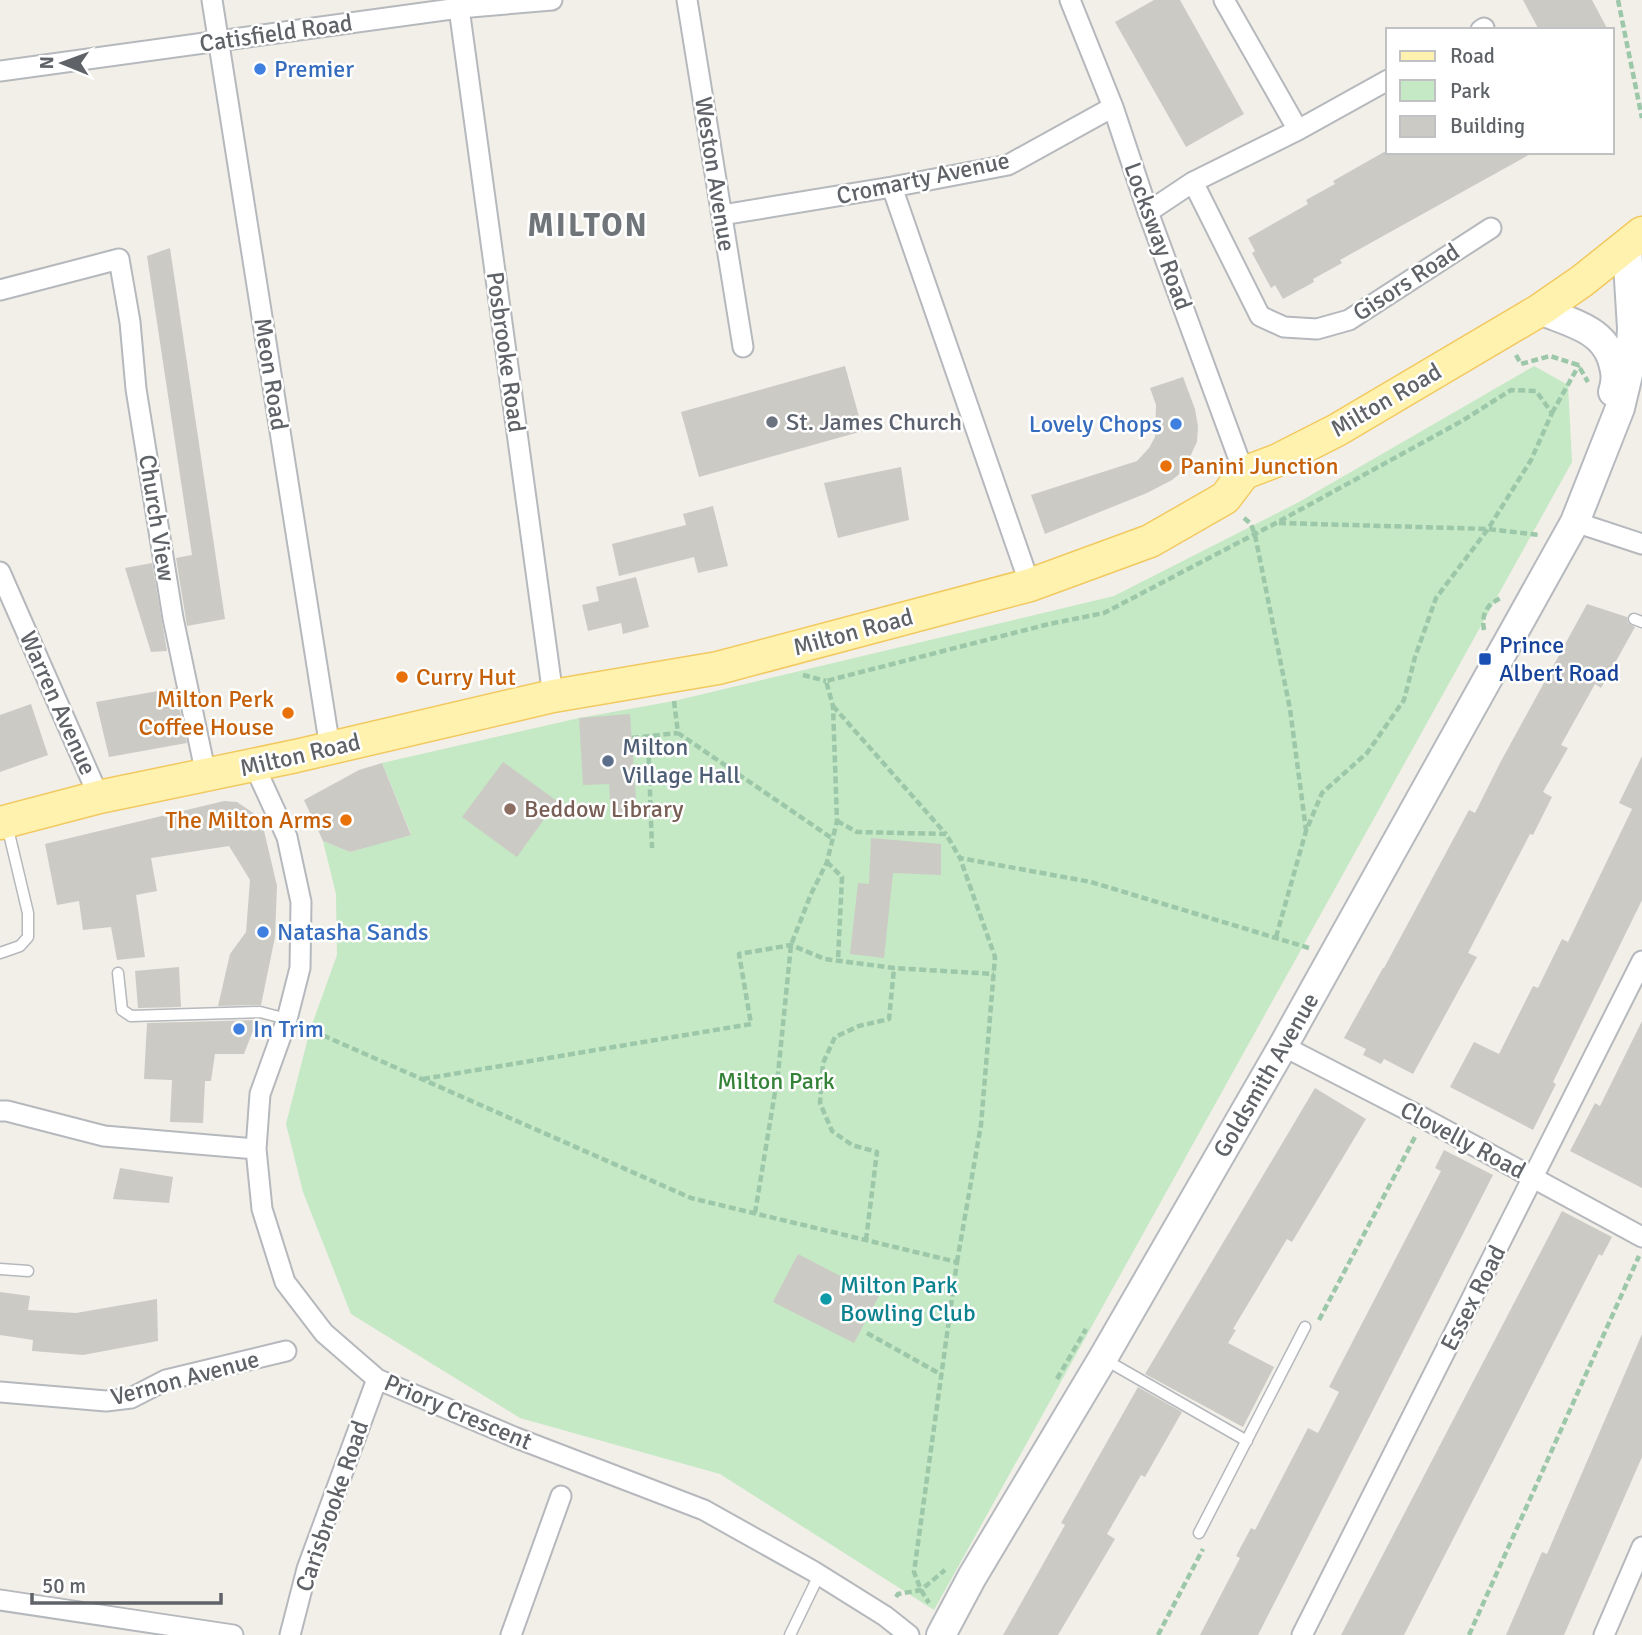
<svg xmlns="http://www.w3.org/2000/svg" width="1642" height="1635" font-family="Signika,sans-serif">
  <rect width="100%" height="100%" fill="#f1efe8"/>
  <path fill="#c5e8c5" d="M 1534,366 L 1568,385 L 1572,462 L 934,1610 L 720,1474 L 520,1418 L 351,1314 L 303,1192 L 286,1124 L 310,1030 L 337,955 L 336,894 L 323,841 L 350,852 L 411,834 L 382,763 L 579,718 L 674,701 L 1114,596 L 1299,502 Z"/>
  <path fill="#cccac5" d="M 1154,0 L 1180,0 L 1244,114 L 1186,147 L 1115,22 Z
    M 1523,0 L 1592,0 L 1608,30 L 1539,30 Z
    M 1384,152 L 1534,152 L 1340,260 L 1342,263 L 1313,279 L 1314,282 L 1283,299 L 1275,285 L 1271,288 L 1252,253 L 1255,251 L 1248,238 L 1308,204 L 1306,200 L 1335,184 L 1333,181 Z
    M 170,248 L 225,619 L 187,626 L 176,558 L 192,555 L 147,256 Z
    M 845,366 L 863,431 L 699,477 L 681,412 Z
    M 1183,377 L 1195,409 L 1198,426 L 1197,442 L 1183,471 L 1172,480 L 1147,493 L 1045,534 L 1031,495 L 1137,461 L 1149,448 L 1155,437 L 1156,405 L 1150,388 Z
    M 901,467 L 909,520 L 838,538 L 824,483 Z
    M 713,506 L 728,566 L 698,573 L 694,557 L 619,576 L 612,544 L 686,525 L 683,514 Z
    M 152,563 L 167,651 L 151,652 L 125,568 Z
    M 636,577 L 649,627 L 623,634 L 621,623 L 588,631 L 582,605 L 599,601 L 596,587 Z
    M 1587,604 L 1627,617 L 1628,623 L 1635,627 L 1601,688 L 1595,684 L 1561,745 L 1568,748 L 1543,792 L 1552,797 L 1533,835 L 1530,834 L 1468,953 L 1477,957 L 1413,1074 L 1384,1059 L 1381,1064 L 1363,1055 L 1366,1049 L 1344,1038 L 1383,968 L 1384,968 L 1469,810 L 1475,813 L 1500,763 Z
    M 175,688 L 187,743 L 109,757 L 96,702 Z
    M 31,704 L 48,755 L 0,772 L 0,715 Z
    M 630,714 L 637,813 L 611,815 L 609,784 L 583,785 L 579,718 Z
    M 1642,756 L 1642,900 L 1553,1082 L 1556,1084 L 1533,1130 L 1450,1087 L 1474,1042 L 1499,1054 L 1533,986 L 1538,988 L 1562,939 L 1568,942 L 1632,809 L 1619,803 Z
    M 503,762 L 557,801 L 517,857 L 462,817 Z
    M 382,763 L 411,835 L 350,852 L 323,841 L 304,800 L 359,770 Z
    M 224,801 L 237,802 L 261,818 L 277,886 L 275,937 L 261,1005 L 218,1006 L 230,954 L 246,932 L 250,880 L 229,846 L 151,858 L 157,891 L 136,895 L 145,957 L 117,960 L 111,927 L 83,930 L 79,901 L 57,905 L 45,844 Z
    M 871,838 L 941,844 L 941,875 L 893,873 L 884,958 L 850,954 L 858,883 L 869,884 Z
    M 179,967 L 181,1007 L 138,1008 L 135,971 Z
    M 257,1020 L 244,1054 L 215,1054 L 211,1081 L 205,1081 L 203,1123 L 170,1122 L 172,1080 L 144,1079 L 147,1023 Z
    M 1642,1021 L 1642,1188 L 1570,1151 L 1595,1103 L 1600,1106 Z
    M 1315,1088 L 1366,1119 L 1292,1242 L 1287,1239 L 1233,1329 L 1236,1330 L 1228,1343 L 1274,1367 L 1243,1427 L 1145,1374 Z
    M 1444,1150 L 1493,1175 L 1258,1635 L 1200,1635 L 1240,1558 L 1236,1556 L 1251,1528 L 1255,1530 L 1308,1428 L 1318,1433 L 1339,1392 L 1329,1387 L 1441,1171 L 1435,1168 Z
    M 120,1168 L 173,1177 L 169,1203 L 113,1199 Z
    M 1562,1211 L 1612,1237 L 1602,1256 L 1599,1254 L 1404,1635 L 1341,1635 Z
    M 798,1254 L 879,1296 L 854,1343 L 773,1302 Z
    M 0,1292 L 30,1296 L 28,1310 L 76,1313 L 157,1299 L 158,1341 L 83,1355 L 32,1351 L 33,1340 L 0,1335 Z
    M 1642,1334 L 1642,1457 L 1564,1635 L 1506,1635 L 1542,1552 L 1547,1554 Z
    M 1138,1387 L 1182,1412 L 1145,1477 L 1141,1475 L 1107,1534 L 1115,1539 L 1058,1635 L 1003,1635 L 1065,1525 L 1061,1523 Z"/>
  <g fill="none" stroke-linecap="round" stroke-linejoin="round">
    <defs>
      <path id="lane" d="M 1634,619 L 1642,622
        M 0,953 L 20,946 L 28,937 L 28,913 L 7,825
        M 118,973 L 122,1010 L 131,1016 L 260,1012 L 287,1019
        M 0,1269 L 28,1271
        M 1104,1359 L 1247,1441
        M 1199,1533 L 1305,1327
        M 790,1635 L 819,1575"/>
      <path id="street" d="M 212,0 L 330,748
        M 687,0 L 743,347
        M 1070,0 L 1113,107 L 1148,212 L 1244,473
        M 1224,0 L 1298,130
        M 459,8 L 553,696
        M 1481,30 L 1484,28
        M 0,71 L 459,8 L 552,0
        M 1193,182 L 1260,316 L 1284,327 L 1317,329 L 1349,320 L 1491,228
        M 892,187 L 1030,585
        M 1148,212 L 1193,182 L 1298,130 L 1388,80
        M 722,215 L 892,187 L 1008,165 L 1113,107
        M 0,290 L 119,259 L 130,322 L 136,389 L 173,618 L 206,775
        M 1575,522 L 1642,544
        M 0,572 L 99,797
        M 254,765 L 287,837 L 301,902 L 300,968 L 287,1019 L 260,1094 L 256,1149 L 262,1209 L 285,1282 L 324,1333 L 377,1379 L 514,1437 L 704,1510 L 813,1571 L 885,1616 L 909,1635
        M 1283,1046 L 1425,1119 L 1642,1237
        M 0,1111 L 7,1111 L 104,1136 L 256,1149
        M 0,1392 L 106,1401 L 131,1398 L 166,1380 L 286,1351
        M 0,1600 L 233,1635
        M 290,1635 L 307,1569 L 377,1379
        M 511,1635 L 561,1496
        M 1302,1635 L 1642,961
        M 1604,1635 L 1642,1547"/>
      <path id="secondary" d="M 1540,310 C 1568,322 1602,328 1612,359 C 1616,372 1617,379 1613,392
        M 941,1635 L 972,1577 L 1103,1358 L 1283,1046 L 1575,522 L 1620,408 L 1630,366 L 1632,328 L 1627,247"/>
      <path id="primary" d="M 0,823 L 99,797 L 296,756 L 553,696 L 718,668 L 1030,585 L 1150,541 L 1225,498 L 1244,473 L 1278,460 L 1337,430 L 1540,310 L 1582,281 L 1642,233"/>
    </defs>
    <use href="#lane" stroke="#b5b8bc" stroke-width="13"/>
    <use href="#street" stroke="#b5b8bc" stroke-width="23"/>
    <use href="#secondary" stroke="#b6babf" stroke-width="32"/>
    <use href="#primary" stroke="#f2c960" stroke-width="35"/>
    <path stroke="#9cc7a9" stroke-width="4.5" stroke-dasharray="7 3.5" stroke-linecap="butt" d="M 1618,0 L 1642,118
      M 1516,355 L 1521,364 L 1550,356 L 1578,365 L 1588,382
      M 1552,413 L 1579,365
      M 1244,518 L 1251,524 L 1255,535 L 1290,709 L 1306,830
      M 1279,523 L 1488,529 L 1539,535
      M 1484,630 C 1481,613 1487,604 1503,597
      M 803,675 L 826,681
      M 674,701 L 678,733 L 833,839
      M 833,706 L 945,833
      M 648,737 L 652,848
      M 632,738 L 678,733
      M 837,821 L 857,832 L 946,834 L 960,858 L 1091,882 L 1309,948
      M 827,862 L 842,877 L 838,960
      M 304,1027 L 691,1198 L 957,1262 L 914,1572 L 921,1590 L 929,1603
      M 423,1079 L 751,1024 L 739,954 L 791,945 L 825,959 L 894,968 L 994,974
      M 755,1213 L 778,1074 L 791,945 L 811,894 L 827,862 L 837,821 L 833,706 L 826,681 L 1049,624 L 1104,613 L 1276,523 L 1462,421 L 1511,390 L 1536,391 L 1552,413 L 1531,460 L 1488,529 L 1436,598 L 1415,657 L 1404,700 L 1367,753 L 1322,793 L 1306,831 L 1276,937
      M 866,1240 L 877,1152 L 852,1145 L 832,1131 L 820,1103 L 823,1063 L 835,1037 L 859,1026 L 889,1019 L 894,968
      M 957,1262 L 981,1125 L 995,957 L 960,858
      M 1319,1320 L 1416,1135
      M 867,1333 L 942,1375
      M 1057,1379 L 1086,1329
      M 896,1597 L 898,1594 L 921,1590 L 945,1570
      M 1158,1635 L 1203,1549
      M 1469,1635 L 1639,1256"/>
    <use href="#lane" stroke="#fff" stroke-width="10"/>
    <use href="#street" stroke="#fff" stroke-width="19"/>
    <use href="#secondary" stroke="#fff" stroke-width="28"/>
    <use href="#primary" stroke="#fff2af" stroke-width="32"/>
  </g>
  <g fill="#3f7fe0" stroke="#fff" stroke-width="2.5">
    <circle cx="260" cy="69" r="7"/>
    <circle cx="1176" cy="424" r="7"/>
    <circle cx="263" cy="932" r="7"/>
    <circle cx="239" cy="1029" r="7"/>
  </g>
  <circle fill="#6b7280" stroke="#fff" stroke-width="2.5" cx="772" cy="422" r="7"/>
  <g fill="#e8710a" stroke="#fff" stroke-width="2.5">
    <circle cx="1166" cy="466" r="7"/>
    <circle cx="402" cy="677" r="7"/>
    <circle cx="288" cy="713" r="7"/>
    <circle cx="346" cy="820" r="7"/>
  </g>
  <rect fill="#1a4fb4" stroke="#fff" stroke-width="2.5" x="1478" y="652" width="14" height="14" rx="3.5"/>
  <circle fill="#5c6f8a" stroke="#fff" stroke-width="2.5" cx="608" cy="761" r="7"/>
  <circle fill="#8d6e63" stroke="#fff" stroke-width="2.5" cx="510" cy="809" r="7"/>
  <circle fill="#0f9aa8" stroke="#fff" stroke-width="2.5" cx="826" cy="1299" r="7"/>
  <g text-anchor="middle" dominant-baseline="central" stroke-width="5" stroke-linejoin="round" paint-order="stroke">
    <g font-size="24" fill="#5f6368" stroke="#fff">
      <text transform="translate(276 33) rotate(-8)">Catisfield Road</text>
      <text transform="translate(715 174) rotate(81)">Weston Avenue</text>
      <text transform="translate(923 178) rotate(-12)">Cromarty Avenue</text>
      <text transform="translate(1158 236) rotate(70)">Locksway Road</text>
      <text transform="translate(1406 282) rotate(-33)">Gisors Road</text>
      <text transform="translate(506 352) rotate(82)">Posbrooke Road</text>
      <text transform="translate(271 374) rotate(81)">Meon Road</text>
      <text transform="translate(1386 400) rotate(-30)">Milton Road</text>
      <text transform="translate(157 518) rotate(81)">Church View</text>
      <text transform="translate(853 632) rotate(-15)">Milton Road</text>
      <text transform="translate(58 703) rotate(66)">Warren Avenue</text>
      <text transform="translate(300 755) rotate(-13)">Milton Road</text>
      <text transform="translate(1266 1075) rotate(-60)">Goldsmith Avenue</text>
      <text transform="translate(1463 1140) rotate(28)">Clovelly Road</text>
      <text transform="translate(1473 1298) rotate(-63)">Essex Road</text>
      <text transform="translate(185 1378) rotate(-15)">Vernon Avenue</text>
      <text transform="translate(458 1412) rotate(23)">Priory Crescent</text>
      <text transform="translate(332 1506) rotate(-71)">Carisbrooke Road</text>
    </g>
    <g font-size="24" fill="#366cbe" stroke="#fff" text-anchor="start">
      <text x="274" y="69">Premier</text>
      <text x="1162" y="424" text-anchor="end">Lovely Chops</text>
      <text x="277" y="932">Natasha Sands</text>
      <text x="253" y="1029">In Trim</text>
    </g>
    <g font-size="24" fill="#5b616d" stroke="#fff" text-anchor="start">
      <text x="786" y="422">St. James Church</text>
    </g>
    <g font-size="24" fill="#c56008" stroke="#fff" text-anchor="start">
      <text x="1180" y="466">Panini Junction</text>
      <text x="416" y="677">Curry Hut</text>
      <text x="274" y="699" text-anchor="end">Milton Perk<tspan x="274" dy="28">Coffee House</tspan></text>
      <text x="332" y="820" text-anchor="end">The Milton Arms</text>
    </g>
    <g font-size="24" fill="#164399" stroke="#fff" text-anchor="start">
      <text x="1499" y="645">Prince<tspan x="1499" dy="28">Albert Road</tspan></text>
    </g>
    <g font-size="24" fill="#4e5e75" stroke="#fff" text-anchor="start">
      <text x="622" y="747">Milton<tspan x="622" dy="28">Village Hall</tspan></text>
    </g>
    <g font-size="24" fill="#785e54" stroke="#fff" text-anchor="start">
      <text x="524" y="809">Beddow Library</text>
    </g>
    <g font-size="24" fill="#348238" stroke="#fff">
      <text x="776" y="1081">Milton Park</text>
    </g>
    <g font-size="24" fill="#0d838f" stroke="#fff" text-anchor="start">
      <text x="840" y="1285">Milton Park<tspan x="840" dy="28">Bowling Club</tspan></text>
    </g>
    <g font-size="32" font-weight="bold" letter-spacing="2" fill="#70757a" stroke="#fff">
      <text x="588" y="225">MILTON</text>
    </g>
  </g>
  <rect x="1386" y="28" width="228" height="126" fill="#ffffff" stroke="#bfc1c3" stroke-width="2"/>
  <rect x="1400" y="51" width="35" height="10" fill="#fff2af" stroke="#bfc1c3" stroke-width="2"/>
  <text x="1450" y="63" font-size="21" fill="#5f6368">Road</text>
  <rect x="1400" y="80" width="35" height="21" fill="#c5e8c5" stroke="#bfc1c3" stroke-width="2"/>
  <text x="1450" y="98" font-size="21" fill="#5f6368">Park</text>
  <rect x="1400" y="116" width="35" height="21" fill="#cccac5" stroke="#bfc1c3" stroke-width="2"/>
  <text x="1450" y="133" font-size="21" fill="#5f6368">Building</text>
  <g transform="translate(63 63) rotate(271)" stroke="#ffffff" stroke-width="5" paint-order="stroke">
  <path d="M0-5L12 26L0 18L-12 26Z" fill="#5f6368"/>
  <text y="-10" font-size="19" font-weight="bold" text-anchor="middle" fill="#5f6368">N</text>
  </g>
  <path d="M32 1593v10h189v-10" fill="none" stroke="#5f6368" stroke-width="3.5"/>
  <text x="42" y="1593" font-size="21" fill="#5f6368" stroke="#ffffff" stroke-width="5" paint-order="stroke">50 m</text>
</svg>
